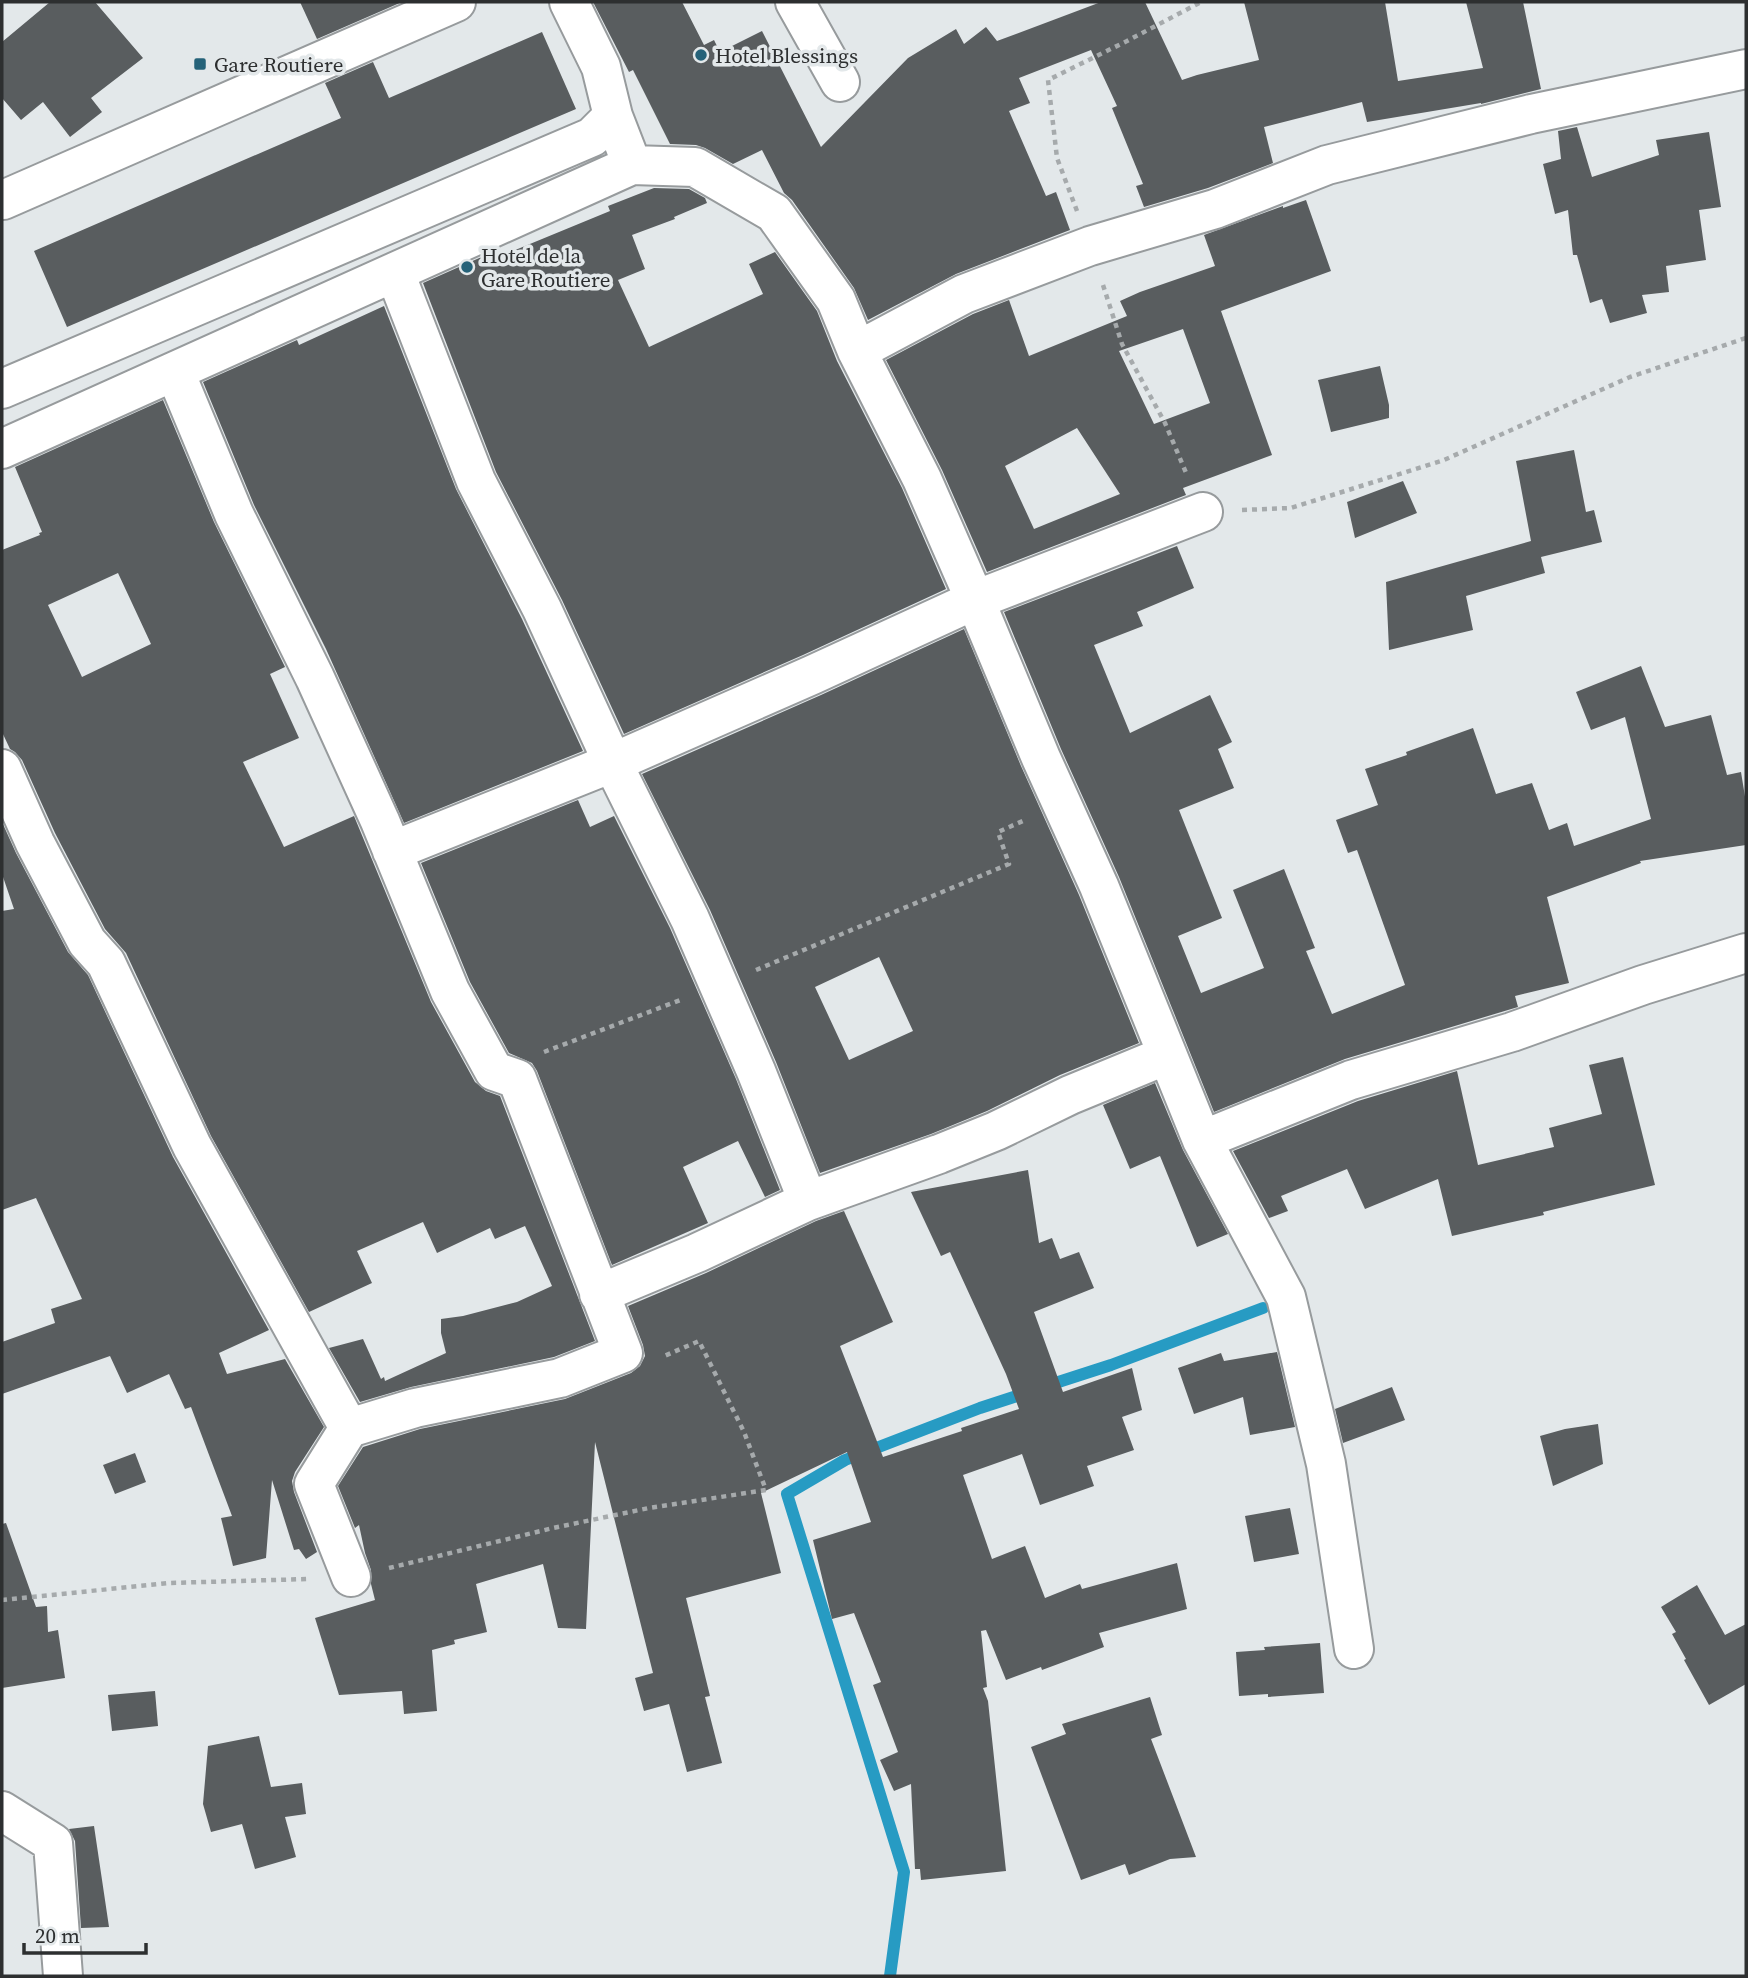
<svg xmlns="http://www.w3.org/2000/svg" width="1748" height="1978" font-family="'Source Serif 4',serif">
  <rect width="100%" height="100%" fill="#e3e8ea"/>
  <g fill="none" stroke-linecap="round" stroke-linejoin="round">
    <path stroke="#279bc3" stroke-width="12" d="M 1046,1386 L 1111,1365 L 1263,1308
      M 890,1976 L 904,1872 L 787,1494 L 845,1460 L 980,1408 L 1029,1392"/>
  </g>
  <path fill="#595d5f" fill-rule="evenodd" d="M 50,2 L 95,2 L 143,58 L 91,98 L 102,112 L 70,137 L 43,102 L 21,120 L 2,98 L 2,42 Z
    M 300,2 L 402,2 L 317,39 Z
    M 593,2 L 682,2 L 704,45 L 714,40 L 720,52 L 762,31 L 821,147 L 908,58 L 956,29 L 964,44 L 986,27 L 997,41 L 1101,2 L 1145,2 L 1182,80 L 1197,75 L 1259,60 L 1244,2 L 1385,2 L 1398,81 L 1483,68 L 1466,2 L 1523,2 L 1541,89 L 1481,104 L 1481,103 L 1367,122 L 1362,102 L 1264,127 L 1273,163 L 1208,188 L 1144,207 L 1136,186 L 1143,184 L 1112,108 L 1117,106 L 1091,50 L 1019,78 L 1030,103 L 1009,111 L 1046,196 L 1056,192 L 1070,230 L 956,274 L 868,320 L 854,288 L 792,200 L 784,193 L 762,150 L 733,164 L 705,148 L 696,145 L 670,144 L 633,70 L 629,72 Z
    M 542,32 L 576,109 L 67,327 L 34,251 L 341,118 L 325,83 L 373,62 L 389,98 Z
    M 1577,127 L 1592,177 L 1659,155 L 1656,140 L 1709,132 L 1721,207 L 1699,210 L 1706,260 L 1666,266 L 1669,292 L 1642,295 L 1647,313 L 1610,323 L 1602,299 L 1590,303 L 1577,255 L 1573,255 L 1568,210 L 1555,214 L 1543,164 L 1561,159 L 1558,131 Z
    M 654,188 L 689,189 L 705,198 L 707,203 L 674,217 L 675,219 L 632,235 L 645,269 L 618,280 L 649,347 L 763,294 L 749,264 L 775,252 L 817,311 L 837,361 L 902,488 L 946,589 L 803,655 L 624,734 L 562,600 L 496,472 L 423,283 L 495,251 L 498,257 L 610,211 L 608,206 Z
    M 1306,200 L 1331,271 L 1221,311 L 1272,455 L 1183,488 L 1186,495 L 987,572 L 942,470 L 886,360 L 973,314 L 1009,300 L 1029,356 L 1127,316 L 1120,301 L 1140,292 L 1215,266 L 1204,235 L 1283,206 L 1283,208 ZM 1183,329 L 1210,403 L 1154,424 L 1119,351 ZM 1077,428 L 1120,494 L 1034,529 L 1005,466 Z
    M 384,306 L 456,489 L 522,619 L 583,751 L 404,823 L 326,649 L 254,505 L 203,382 L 297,340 L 299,345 Z
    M 1380,366 L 1389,405 L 1389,418 L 1331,432 L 1318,380 Z
    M 163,400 L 214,522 L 285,667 L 270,674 L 299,738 L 243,762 L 284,847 L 354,816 L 431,1002 L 475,1082 L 486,1091 L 500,1096 L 595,1341 L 554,1357 L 411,1387 L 360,1402 L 329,1348 L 363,1339 L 381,1379 L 384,1377 L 385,1381 L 446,1353 L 441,1333 L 441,1319 L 463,1316 L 517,1302 L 552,1286 L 525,1226 L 495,1239 L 490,1228 L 437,1253 L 423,1222 L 357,1251 L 372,1283 L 309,1312 L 211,1136 L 126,953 L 105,929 L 55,833 L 22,760 L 15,752 L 10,749 L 2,732 L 2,550 L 40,535 L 39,533 L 42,532 L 15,467 ZM 118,573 L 151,644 L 82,677 L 48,605 Z
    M 1574,450 L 1586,512 L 1594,510 L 1602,542 L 1541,557 L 1545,573 L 1466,596 L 1473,630 L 1389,650 L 1386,582 L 1531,541 L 1516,461 Z
    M 1403,481 L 1417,513 L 1355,538 L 1347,502 Z
    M 1177,546 L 1194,588 L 1137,612 L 1143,626 L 1094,645 L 1130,733 L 1210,695 L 1232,742 L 1218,749 L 1234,788 L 1179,810 L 1222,918 L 1178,936 L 1201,993 L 1264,968 L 1233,890 L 1284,869 L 1315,948 L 1306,951 L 1332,1014 L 1405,985 L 1357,850 L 1348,853 L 1336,820 L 1378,805 L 1365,769 L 1407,755 L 1406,752 L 1473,728 L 1496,794 L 1532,783 L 1549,830 L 1567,823 L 1574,846 L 1651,819 L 1625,717 L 1591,730 L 1576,692 L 1641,666 L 1665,727 L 1711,715 L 1727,775 L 1741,772 L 1746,803 L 1746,845 L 1640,861 L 1641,863 L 1547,897 L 1569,983 L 1515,996 L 1518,1007 L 1345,1059 L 1214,1112 L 1119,877 L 1061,749 L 1004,612 Z
    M 964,629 L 1021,766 L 1079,895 L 1139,1043 L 1060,1075 L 987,1111 L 931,1134 L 820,1173 L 776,1062 L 710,910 L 642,774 L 821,695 ZM 879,957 L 913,1031 L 849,1060 L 815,987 Z
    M 578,800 L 590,827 L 614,816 L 670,928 L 736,1079 L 780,1190 L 765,1197 L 738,1141 L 683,1167 L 708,1223 L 612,1265 L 537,1071 L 532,1063 L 509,1053 L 470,982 L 421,863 Z
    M 2,822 L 16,853 L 68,952 L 88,975 L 173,1157 L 269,1330 L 219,1353 L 227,1374 L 285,1359 L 324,1427 L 295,1472 L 292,1481 L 294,1492 L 317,1552 L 306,1559 L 299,1549 L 294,1550 L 272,1480 L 266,1558 L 233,1566 L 221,1518 L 232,1516 L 191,1407 L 185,1409 L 169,1374 L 127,1393 L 110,1356 L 2,1394 L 2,1342 L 55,1323 L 51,1309 L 82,1299 L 36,1198 L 2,1210 L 2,911 L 14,909 L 2,874 Z
    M 1623,1057 L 1655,1185 L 1543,1212 L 1544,1215 L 1508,1223 L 1452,1236 L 1438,1179 L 1365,1209 L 1347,1169 L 1281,1196 L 1288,1211 L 1269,1218 L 1233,1151 L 1358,1101 L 1457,1071 L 1478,1165 L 1554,1147 L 1549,1128 L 1602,1114 L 1589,1065 Z
    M 1155,1083 L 1183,1150 L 1228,1234 L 1197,1247 L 1160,1156 L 1130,1169 L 1103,1105 Z
    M 1028,1170 L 1039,1243 L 1052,1238 L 1060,1259 L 1079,1252 L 1094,1288 L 1034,1312 L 1063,1392 L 1132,1368 L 1142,1410 L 1122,1417 L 1134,1450 L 1087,1466 L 1094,1486 L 1040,1505 L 1022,1454 L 963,1475 L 992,1559 L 1025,1546 L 1045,1598 L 1080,1584 L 1082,1589 L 1177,1563 L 1187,1609 L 1099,1633 L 1104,1647 L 1042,1670 L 1041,1667 L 1006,1680 L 986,1630 L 981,1631 L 987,1687 L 983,1688 L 988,1701 L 1006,1871 L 921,1880 L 920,1869 L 915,1869 L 911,1784 L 894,1791 L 880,1760 L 898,1752 L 873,1685 L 881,1682 L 854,1613 L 832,1619 L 813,1540 L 871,1522 L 847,1452 L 761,1493 L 781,1573 L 686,1598 L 710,1696 L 705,1697 L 722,1763 L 687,1772 L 669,1704 L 644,1711 L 635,1678 L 653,1673 L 595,1442 L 586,1629 L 558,1628 L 543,1564 L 476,1584 L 487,1632 L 454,1640 L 455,1644 L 432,1650 L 437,1711 L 404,1714 L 402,1691 L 339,1695 L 315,1618 L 375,1600 L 371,1584 L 371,1570 L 365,1553 L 359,1525 L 355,1528 L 338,1486 L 363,1447 L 420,1429 L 565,1399 L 631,1373 L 640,1366 L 645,1356 L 643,1345 L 628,1306 L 706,1273 L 816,1221 L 844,1211 L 893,1322 L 840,1346 L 883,1457 L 962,1431 L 961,1428 L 1019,1409 L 1006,1374 L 950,1252 L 941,1256 L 911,1192 Z
    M 1277,1352 L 1295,1427 L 1250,1435 L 1243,1397 L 1194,1414 L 1178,1368 L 1221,1353 L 1224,1361 Z
    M 1392,1387 L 1405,1420 L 1343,1443 L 1335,1409 Z
    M 1598,1424 L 1603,1464 L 1553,1486 L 1540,1436 L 1565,1429 Z
    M 135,1453 L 146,1482 L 115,1494 L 103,1465 Z
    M 1290,1508 L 1299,1554 L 1254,1562 L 1245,1516 Z
    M 6,1523 L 36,1607 L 47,1606 L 48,1632 L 58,1630 L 65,1678 L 2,1688 L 2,1524 Z
    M 1697,1585 L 1725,1635 L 1746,1624 L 1746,1684 L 1709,1705 L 1684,1660 L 1686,1659 L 1672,1634 L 1676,1632 L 1661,1607 Z
    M 1320,1643 L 1324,1693 L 1268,1697 L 1268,1694 L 1239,1696 L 1236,1652 L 1265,1650 L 1264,1647 Z
    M 155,1691 L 158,1726 L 112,1731 L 108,1695 Z
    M 1150,1697 L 1162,1735 L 1151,1739 L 1196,1857 L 1170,1859 L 1129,1875 L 1125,1864 L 1081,1880 L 1031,1747 L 1066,1734 L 1062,1724 Z
    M 259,1736 L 271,1787 L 302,1783 L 306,1814 L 285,1817 L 296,1857 L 255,1869 L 242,1824 L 211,1832 L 203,1804 L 208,1746 Z
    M 94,1826 L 109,1927 L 81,1928 L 75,1841 L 69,1829 Z"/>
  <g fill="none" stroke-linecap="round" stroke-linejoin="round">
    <defs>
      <path id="minor" d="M 795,2 L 840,82
        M 632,165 L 695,167 L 774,213 L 836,300 L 857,351 L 922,479 L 975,600 L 1041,758 L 1099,886 L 1202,1140 L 1286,1297 L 1326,1464 L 1354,1649
        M 3,200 L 456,2
        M 395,273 L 476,481 L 542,609 L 618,774 L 690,919 L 756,1071 L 808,1201
        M 857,351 L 964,294 L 1090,246 L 1215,209 L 1327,165 L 1531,114 L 1746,69
        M 175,372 L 234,514 L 315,678 L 380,821 L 450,991 L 494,1071 L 517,1079 L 623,1353 L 560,1378 L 415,1408 L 349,1428
        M 2,389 L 592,137 L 613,116
        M 2,449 L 632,165 L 613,116 L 601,67 L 569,2
        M 2,769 L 35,843 L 87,942 L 106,963 L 192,1146 L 349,1428 L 314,1484 L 351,1577
        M 392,851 L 612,763 L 812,675 L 975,600 L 1203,512
        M 1202,1140 L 1351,1080 L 1512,1032 L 1643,985 L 1746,953
        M 599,1294 L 697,1253 L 808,1201 L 939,1154 L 996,1131 L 1070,1095 L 1167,1055
        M 2,1811 L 53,1843 L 63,1976"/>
    </defs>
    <use href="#minor" stroke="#979b9d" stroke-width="42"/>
    <path stroke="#a6aaac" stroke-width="4.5" stroke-dasharray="5 5" stroke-linecap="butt" d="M 1077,211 L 1057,158 L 1048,80 L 1127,41 L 1201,2
      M 1103,285 L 1122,344 L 1165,423 L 1187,475
      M 1242,510 L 1291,508 L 1444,460 L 1630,377 L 1746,338
      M 756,970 L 1009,864 L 998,832 L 1025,820
      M 544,1052 L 683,999
      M 389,1568 L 553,1528 L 649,1508 L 766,1490 L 744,1432 L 699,1341 L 662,1357
      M 2,1600 L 169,1583 L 308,1579"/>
    <use href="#minor" stroke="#fff" stroke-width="38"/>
  </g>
  <g fill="#256279" stroke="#e3e8ea" stroke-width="2.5">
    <circle cx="701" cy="55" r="7"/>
    <rect x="193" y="57" width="14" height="14" rx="3.5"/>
    <circle cx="467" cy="267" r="7"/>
  </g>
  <g text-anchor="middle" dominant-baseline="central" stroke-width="7" stroke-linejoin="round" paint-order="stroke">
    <g font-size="21" fill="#2d2f30" stroke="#e3e8ea" text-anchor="start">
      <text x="715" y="55">Hotel Blessings</text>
      <text x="214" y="64">Gare Routiere</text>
      <text x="481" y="255">Hotel de la<tspan x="481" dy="24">Gare Routiere</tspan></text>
    </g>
  </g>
  <rect width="1748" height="1978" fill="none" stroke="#2d2f30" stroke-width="7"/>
  <path d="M24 1943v10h122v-10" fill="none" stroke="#2d2f30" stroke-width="3.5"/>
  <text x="35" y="1943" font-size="21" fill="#2d2f30" stroke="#e3e8ea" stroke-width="5" paint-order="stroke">20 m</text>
</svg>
